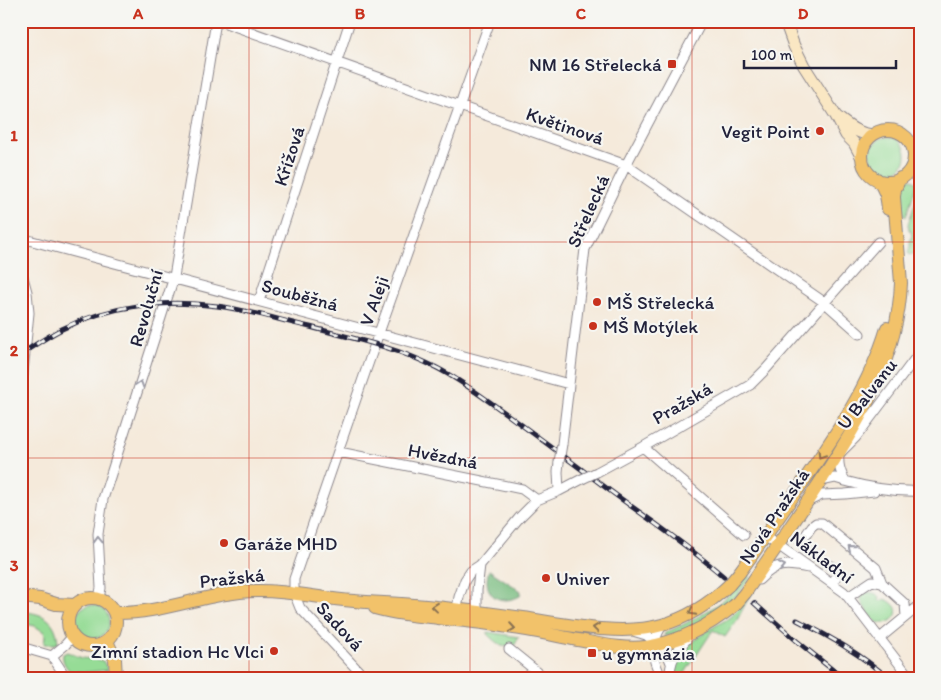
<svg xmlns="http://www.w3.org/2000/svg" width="941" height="700" font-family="Itim,sans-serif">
  <rect width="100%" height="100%" fill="#f6f6f2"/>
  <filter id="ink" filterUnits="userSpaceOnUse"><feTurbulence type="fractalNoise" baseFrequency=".02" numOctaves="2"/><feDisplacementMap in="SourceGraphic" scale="10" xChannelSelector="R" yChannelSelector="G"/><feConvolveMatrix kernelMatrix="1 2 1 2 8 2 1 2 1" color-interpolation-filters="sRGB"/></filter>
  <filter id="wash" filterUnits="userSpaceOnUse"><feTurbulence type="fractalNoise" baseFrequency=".0096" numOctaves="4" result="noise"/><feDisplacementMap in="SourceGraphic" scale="20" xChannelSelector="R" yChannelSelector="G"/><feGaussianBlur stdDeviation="1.12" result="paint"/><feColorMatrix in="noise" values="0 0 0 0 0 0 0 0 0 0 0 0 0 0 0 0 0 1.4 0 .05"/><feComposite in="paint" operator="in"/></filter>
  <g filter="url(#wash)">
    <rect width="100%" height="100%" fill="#f5eadb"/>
    <path fill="#96dc96" stroke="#5c7f68" d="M870 155a18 18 0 1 1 36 0a18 18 0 1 1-36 0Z
      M 908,179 L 911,179 L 917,183 L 906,217 C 898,206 895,188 908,179 Z
      M 920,188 L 920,237 L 916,244 L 915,249 L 919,252 L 909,255 L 908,254 L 910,246 L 910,240 L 912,239 L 911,231 L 909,230 L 908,224 Z
      M 748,575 L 751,577 C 745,584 740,593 733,599 C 719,611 682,636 664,636 L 665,633 C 697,619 726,603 748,575 Z
      M 754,591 L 747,601 L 737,620 L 725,637 L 713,630 L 681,679 L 673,679 L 676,663 L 690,644 L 710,629 L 731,617 Z
      M 865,592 C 870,592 877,593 880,597 L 879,600 L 880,601 L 885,599 C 911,610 887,631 874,620 C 872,618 870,614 867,611 C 864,606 861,603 861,597 Z
      M75 622a17 17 0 1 1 34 0a17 17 0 1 1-34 0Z
      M 21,611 C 43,614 56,618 58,643 L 55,644 L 44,644 L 45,636 L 44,632 L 35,626 L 21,623 Z
      M 488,632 L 519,637 L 514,646 C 498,646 498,644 487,634 Z
      M 67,652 L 82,658 L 100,660 L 103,661 L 108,670 L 87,672 L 70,671 C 65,666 62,661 63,654 Z"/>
    <path fill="#78bc7f" stroke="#4d6f5d" d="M 489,570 L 521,591 L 520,596 C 499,607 481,594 489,570 Z"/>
  </g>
  <g filter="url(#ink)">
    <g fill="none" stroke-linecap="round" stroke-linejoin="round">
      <defs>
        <path id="minor" d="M 220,21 L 626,165 L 824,302 L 860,334
          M 21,238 C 204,285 386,336 569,384
          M 21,270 L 27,292 L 29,313 L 21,392
          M 259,301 L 350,21
          M 920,352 L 856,437 L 839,454 C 838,465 840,471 845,481 C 870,488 894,492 920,491
          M 562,444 L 585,249 L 626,165 L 702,21
          M 643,447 L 744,535
          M 339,452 L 522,489 L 537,500
          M 559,462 L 558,472 L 559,491
          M 597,472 L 643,447 L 750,385 L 766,369 L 878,242
          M 821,481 L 835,478 L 845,481
          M 809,501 L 822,495 L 845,494 L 874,491
          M 765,537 L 778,545 L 844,592 L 911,679
          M 759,580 C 775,563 785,563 808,568
          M 832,583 L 837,576 L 837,571 C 826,561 809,555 801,542 L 812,526 L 816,523 L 822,523 L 876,568 L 882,583
          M 848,597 L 872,581 L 882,583 L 905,604 L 906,616
          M 99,598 L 101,588 L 98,534 L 103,499 L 174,277 L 216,21
          M 458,614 L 457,609 L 459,597 L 465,580 L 471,571 L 480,565 L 519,518 L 537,500 L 559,491 L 582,479
          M 474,616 L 477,612 L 477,590 L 480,565
          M 636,632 L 646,635 L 666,650 L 671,663
          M 880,638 L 920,605
          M 21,647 L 52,656 L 63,673
          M 509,649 L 546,679
          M 52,656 L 65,645 L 73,636
          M 366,679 L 300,608 L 294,593 L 294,579 L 375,344 L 490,21
          M 662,679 C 651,656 649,648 662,625
          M 669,679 C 670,673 670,668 672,662 C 675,652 683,643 690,635"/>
        <path id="secondary" d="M 785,21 L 794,46 L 804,66 L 836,116 L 846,135 L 854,143 L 861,156
          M 837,117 C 849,126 856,133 872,135"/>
        <path id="primary" d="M862 156a26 26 0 1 1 52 0a26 26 0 1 1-52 0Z
          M 877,179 C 885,189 887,196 888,209
          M 739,573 C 758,547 776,521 794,495 C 830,443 869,389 887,328
          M 745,593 C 771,555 797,518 822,479 C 861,420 898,356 901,283 L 894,197 L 895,189 L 900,178
          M 21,597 L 40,599 L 56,604 L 75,605
          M68 622a24 24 0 1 1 48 0a24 24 0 1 1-48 0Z
          M 375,608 C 398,615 423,616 446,619 C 469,621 492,624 514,628 C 536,631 557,636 578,640 C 600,644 624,650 646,647 C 679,642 709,626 735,605
          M 115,613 C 163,614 208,592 256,591 C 289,590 321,599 354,601 C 374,603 394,603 414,605 C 451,608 487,613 523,618 C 565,624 621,637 662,625 C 687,618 710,603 729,585
          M 107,641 L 115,659 L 116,679"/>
      </defs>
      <use href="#minor" stroke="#8c868b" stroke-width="11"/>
      <use href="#secondary" stroke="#8c868b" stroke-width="13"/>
      <use href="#primary" stroke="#8c868b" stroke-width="14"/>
      <use href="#minor" stroke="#fff" stroke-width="9"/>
      <use href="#secondary" stroke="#fae7c3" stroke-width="11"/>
      <use href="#primary" stroke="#f2c26a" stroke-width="12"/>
      <defs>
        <path id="rail" d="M 21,354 C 35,345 48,336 62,329 C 110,305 165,299 217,306 C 248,310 279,320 310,327 C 352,338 395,347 435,367 C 461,380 484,398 508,415 C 538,437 568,459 597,481 C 639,513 684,542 724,577
          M 754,603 L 798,642 L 844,679
          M 797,620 C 830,637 861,654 889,679"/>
      </defs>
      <use href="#rail" stroke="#22223b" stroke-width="5"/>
      <use href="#rail" stroke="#f6f6f2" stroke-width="3" stroke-dasharray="9" stroke-linecap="butt"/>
      <defs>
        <path id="minor-bridge" d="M 559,462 L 562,444
          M 582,479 L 597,472"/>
        <path id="primary-bridge" d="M 729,585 L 739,573
          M 735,605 L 745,593"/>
      </defs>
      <use href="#minor-bridge" stroke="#8c868b" stroke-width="11" stroke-linecap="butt"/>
      <use href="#primary-bridge" stroke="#8c868b" stroke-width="14" stroke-linecap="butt"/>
      <use href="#minor-bridge" stroke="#fff" stroke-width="9"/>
      <use href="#primary-bridge" stroke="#f2c26a" stroke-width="12"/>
    </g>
    <defs><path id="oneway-chevron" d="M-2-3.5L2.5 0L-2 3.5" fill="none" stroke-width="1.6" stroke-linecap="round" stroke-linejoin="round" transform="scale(1.25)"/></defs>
    <g stroke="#9c9ca7">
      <use href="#oneway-chevron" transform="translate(140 384) rotate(-72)"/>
      <use href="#oneway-chevron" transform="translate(98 540) rotate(-92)"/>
      <use href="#oneway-chevron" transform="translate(851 548) rotate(-141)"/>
      <use href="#oneway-chevron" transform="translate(782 566) rotate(-11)"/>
    </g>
    <g stroke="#8a7252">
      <use href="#oneway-chevron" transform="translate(821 455) rotate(123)"/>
      <use href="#oneway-chevron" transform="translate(435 607) rotate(-174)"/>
      <use href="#oneway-chevron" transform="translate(692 612) rotate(152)"/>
      <use href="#oneway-chevron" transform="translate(512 628) rotate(9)"/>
      <use href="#oneway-chevron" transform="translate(596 628) rotate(-173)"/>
    </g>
  </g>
  <path fill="none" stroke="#c8321e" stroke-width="1" stroke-opacity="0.55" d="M 249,21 L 249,679M 470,21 L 470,679M 692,21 L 692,679M 21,242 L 920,242M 21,458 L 920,458"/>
  <g fill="#c8321e" stroke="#f6f6f2" stroke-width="2">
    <rect x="667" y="59" width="10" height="10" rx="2.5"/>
    <circle cx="820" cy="131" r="5"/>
    <circle cx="597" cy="302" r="5"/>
    <circle cx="593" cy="326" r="5"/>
    <circle cx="224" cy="543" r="5"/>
    <circle cx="546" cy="578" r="5"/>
    <circle cx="274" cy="651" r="5"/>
    <rect x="587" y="648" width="10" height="10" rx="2.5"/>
  </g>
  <g text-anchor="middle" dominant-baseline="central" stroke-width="4.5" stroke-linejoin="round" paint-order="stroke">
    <g font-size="19" fill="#22223b" stroke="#f6f6f2" text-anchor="start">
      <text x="662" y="64" text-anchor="end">NM 16 Střelecká</text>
      <text x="810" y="131" text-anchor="end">Vegit Point</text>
      <text x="607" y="302">MŠ Střelecká</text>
      <text x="603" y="326">MŠ Motýlek</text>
      <text x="234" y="543">Garáže MHD</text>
      <text x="556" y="578">Univer</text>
      <text x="264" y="651" text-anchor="end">Zimní stadion Hc Vlci</text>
      <text x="602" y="653">u gymnázia</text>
    </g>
    <g font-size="19" fill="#22223b" stroke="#f6f6f2">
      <text transform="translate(565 126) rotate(19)">Květinová</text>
      <text transform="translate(289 156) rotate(-72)">Křížová</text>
      <text transform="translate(588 211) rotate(-66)">Střelecká</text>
      <text transform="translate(300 295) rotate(15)">Souběžná</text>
      <text transform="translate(374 301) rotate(-70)">V Aleji</text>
      <text transform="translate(146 308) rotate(-74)">Revoluční</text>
      <text transform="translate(867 394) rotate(-52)">U Balvanu</text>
      <text transform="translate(682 403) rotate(-30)">Pražská</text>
      <text transform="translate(443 456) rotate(11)">Hvězdná</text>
      <text transform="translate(774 516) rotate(-56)">Nová Pražská</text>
      <text transform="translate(822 557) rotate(37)">Nákladní</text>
      <text transform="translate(232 578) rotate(-6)">Pražská</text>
      <text transform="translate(340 626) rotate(47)">Sadová</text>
    </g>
  </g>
  <rect width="941" height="700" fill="none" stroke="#f6f6f2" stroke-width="55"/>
  <path d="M744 60v8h152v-8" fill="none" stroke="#22223b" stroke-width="2.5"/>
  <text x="751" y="60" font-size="15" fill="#22223b" stroke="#f6f6f2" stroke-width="4" paint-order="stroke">100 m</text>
  <rect x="28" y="28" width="886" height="644" fill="none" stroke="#c8321e" stroke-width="2"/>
  <g font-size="16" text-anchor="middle" font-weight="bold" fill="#c8321e">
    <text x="138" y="19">A</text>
    <text x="360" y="19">B</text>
    <text x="581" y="19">C</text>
    <text x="803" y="19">D</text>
    <text x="14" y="141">1</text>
    <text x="14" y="356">2</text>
    <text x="14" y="571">3</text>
  </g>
</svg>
